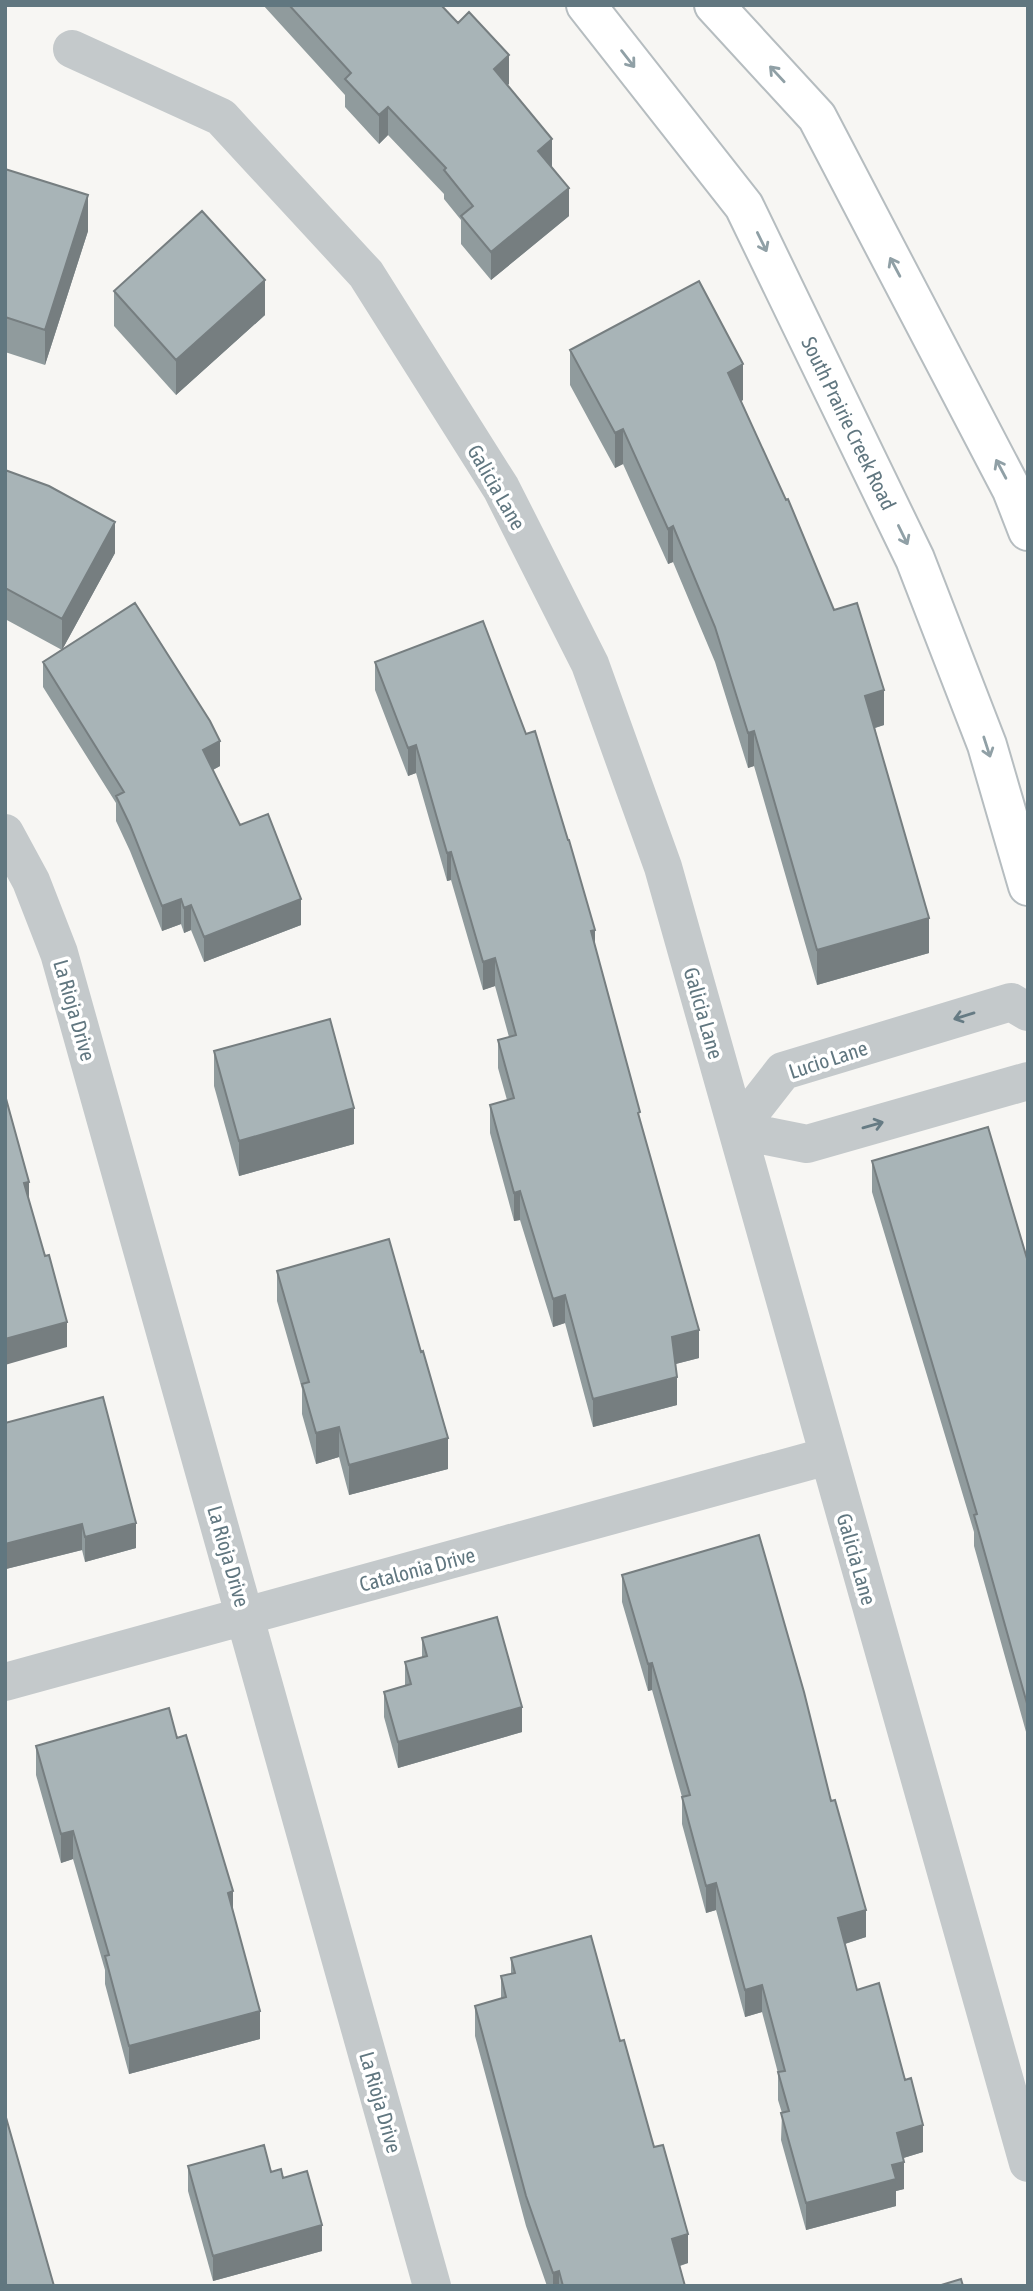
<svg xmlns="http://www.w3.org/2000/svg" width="1033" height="2291" font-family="'Asap Condensed',sans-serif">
  <rect width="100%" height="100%" fill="#f7f6f3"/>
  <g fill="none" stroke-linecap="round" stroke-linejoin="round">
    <defs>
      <g id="secondary">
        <path id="s1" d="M 586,5 L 744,206 L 915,559 L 987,745 L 1028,886"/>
        <path d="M 714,5 L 817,117 L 1012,490 L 1028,531"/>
      </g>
    </defs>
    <use href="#secondary" stroke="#b6bdc0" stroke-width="42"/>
    <path stroke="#c4c9cb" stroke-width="38" d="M 72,49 L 221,117 L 366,274 L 501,488 L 590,664 L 663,867 L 1028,2163
      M 5,833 L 31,881 L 59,953 L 432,2286
      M 1028,1012 L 1011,1002 L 783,1071 L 737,1130 L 807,1144 L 1028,1081
      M 5,1682 L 828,1456"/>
    <use href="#secondary" stroke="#fff" stroke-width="38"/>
  </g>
  <path fill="#909b9d" d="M 263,5 L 441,5 L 509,84 L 507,85 L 552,167 L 569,216 L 491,280 L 461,244 L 461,220 L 444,199 L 444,194 L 388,135 L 379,144 L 345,107 L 345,95 Z
    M 5,169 L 88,231 L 45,365 L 5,352 Z
    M 114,291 L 265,315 L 176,395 L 114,326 Z
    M 570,350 L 743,400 L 741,401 L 884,725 L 875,728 L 929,953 L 817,985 L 754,766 L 748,768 L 715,662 L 673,562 L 668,564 L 623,464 L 615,468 L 570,385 Z
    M 5,470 L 115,553 L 62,650 L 5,619 Z
    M 43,662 L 220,766 L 213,770 L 240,825 L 301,925 L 204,962 L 191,930 L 184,933 L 181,924 L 162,931 L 130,851 L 116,821 L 116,803 L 43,687 Z
    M 375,662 L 595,946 L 699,1358 L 675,1364 L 677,1405 L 593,1427 L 565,1323 L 553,1327 L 520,1220 L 514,1221 L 490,1133 L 490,1105 L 507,1100 L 498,1068 L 498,1040 L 509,1037 L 495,986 L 483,990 L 451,880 L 447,881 L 416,773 L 408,776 L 375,690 Z
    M 214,1051 L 354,1144 L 239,1176 L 214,1086 Z
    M 872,1161 L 1028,1262 L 1028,1739 L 974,1546 L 974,1532 L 872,1192 Z
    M 277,1271 L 448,1469 L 349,1495 L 339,1457 L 316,1464 L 302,1414 L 302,1389 L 277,1301 Z
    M 5,1423 L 136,1548 L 85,1562 L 82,1550 L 6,1569 L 5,1583 Z
    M 622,1575 L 831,1801 L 866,1937 L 845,1944 L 857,1990 L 923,2152 L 903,2158 L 904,2189 L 896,2191 L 896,2206 L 806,2230 L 781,2140 L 782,2113 L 778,2100 L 778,2073 L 762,2012 L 745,2017 L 716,1910 L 706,1913 L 682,1824 L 682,1797 L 652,1690 L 648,1691 L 622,1602 Z
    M 422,1638 L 522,1732 L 398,1768 L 384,1717 L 384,1692 L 405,1686 L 405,1662 L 422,1658 Z
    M 177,1738 L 233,1911 L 260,2039 L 129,2074 L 105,1984 L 105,1970 L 73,1859 L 61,1863 L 36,1775 L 36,1746 Z
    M 511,1958 L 620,2041 L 654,2147 L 688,2263 L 680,2266 L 685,2286 L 547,2286 L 526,2226 L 475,2036 L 475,2006 L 501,1999 L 501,1976 L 511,1974 Z
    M 188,2166 L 271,2172 L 322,2251 L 213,2281 L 188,2191 Z"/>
  <path fill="#767e80" d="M 509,55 L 509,84 L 494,98 L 494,69 Z
    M 388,107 L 388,135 L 379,144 L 379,115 Z
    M 552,139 L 552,168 L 538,151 Z
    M 569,188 L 569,216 L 491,280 L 491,252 Z
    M 88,195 L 88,231 L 45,365 L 45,330 Z
    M 265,280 L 265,315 L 176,395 L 176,360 Z
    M 743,364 L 743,400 L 728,408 L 728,373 Z
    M 623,429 L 623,464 L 615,468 L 615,433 Z
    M 115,522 L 115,553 L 62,650 L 62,619 Z
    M 673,526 L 673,562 L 668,564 L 668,529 Z
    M 884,690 L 884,725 L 865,731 L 865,696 Z
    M 754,731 L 754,766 L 748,768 L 748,733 Z
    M 220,741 L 220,766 L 203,775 L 203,750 Z
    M 416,745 L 416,773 L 408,776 L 408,748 Z
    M 451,852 L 451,880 L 447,881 L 447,853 Z
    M 181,899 L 181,924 L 162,931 L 162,906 Z
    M 301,899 L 301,925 L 204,962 L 204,937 Z
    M 191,905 L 191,930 L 184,933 L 184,908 Z
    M 929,918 L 929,953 L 817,985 L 817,950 Z
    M 595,930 L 595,958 L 591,931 Z
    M 495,958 L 495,986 L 483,990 L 483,962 Z
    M 354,1108 L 354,1144 L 239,1176 L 239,1141 Z
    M 29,1182 L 29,1207 L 24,1183 Z
    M 520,1191 L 520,1220 L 514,1221 L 514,1193 Z
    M 565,1295 L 565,1323 L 553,1327 L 553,1299 Z
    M 67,1322 L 67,1347 L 5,1365 L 5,1339 Z
    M 699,1330 L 699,1358 L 672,1365 L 672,1337 Z
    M 677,1377 L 677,1405 L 593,1427 L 593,1399 Z
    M 339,1427 L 339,1457 L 316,1464 L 316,1433 Z
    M 448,1438 L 448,1469 L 349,1495 L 349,1465 Z
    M 136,1523 L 136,1548 L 85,1562 L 85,1537 Z
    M 82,1524 L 82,1550 L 6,1569 L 5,1583 L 5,1544 Z
    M 652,1663 L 652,1690 L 648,1691 L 648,1664 Z
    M 522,1707 L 522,1732 L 398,1768 L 398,1742 Z
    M 73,1831 L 73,1859 L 61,1863 L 61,1834 Z
    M 716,1883 L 716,1910 L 706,1913 L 706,1886 Z
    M 233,1891 L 233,1920 L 228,1893 Z
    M 866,1910 L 866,1937 L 838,1946 L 838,1918 Z
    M 762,1985 L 762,2012 L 745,2017 L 745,1990 Z
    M 260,2011 L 260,2039 L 129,2074 L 129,2046 Z
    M 923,2125 L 923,2152 L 897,2160 L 897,2133 Z
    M 904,2162 L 904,2189 L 896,2191 L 896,2206 L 806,2230 L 806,2203 L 892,2165 Z
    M 322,2225 L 322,2251 L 213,2281 L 213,2256 Z
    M 688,2234 L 688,2263 L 672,2268 L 672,2239 Z
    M 559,2271 L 559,2286 L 553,2286 L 553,2273 Z"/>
  <path fill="#a8b4b7" stroke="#767e80" stroke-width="2" d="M 289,5 L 441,5 L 458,23 L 469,12 L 509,55 L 494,69 L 552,139 L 538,151 L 569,188 L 491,252 L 461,216 L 473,206 L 444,170 L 446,168 L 388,107 L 379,115 L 345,79 L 351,73 Z
    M 5,169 L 88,195 L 45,330 L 5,317 Z
    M 202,211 L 265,280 L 176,360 L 114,291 Z
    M 699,281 L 743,364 L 728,373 L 786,500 L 788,499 L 834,610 L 857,603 L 884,690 L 865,696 L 929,918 L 817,950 L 754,731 L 748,733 L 715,627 L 673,526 L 668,529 L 623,429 L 615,433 L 570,350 Z
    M 5,470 L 49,486 L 115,522 L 62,619 L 5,588 Z
    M 135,603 L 210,721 L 220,741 L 203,750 L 240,825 L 268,814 L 301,899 L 204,937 L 191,905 L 184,908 L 181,899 L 162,906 L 130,825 L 116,796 L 124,792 L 43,662 Z
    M 483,621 L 526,734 L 535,731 L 568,840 L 569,840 L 595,930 L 591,931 L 640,1112 L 638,1113 L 699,1330 L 672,1337 L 677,1377 L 593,1399 L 565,1295 L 553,1299 L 520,1191 L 514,1193 L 490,1105 L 514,1098 L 498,1040 L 516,1035 L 495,958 L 483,962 L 451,852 L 447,853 L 416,745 L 408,748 L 375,662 Z
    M 330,1019 L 354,1108 L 239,1141 L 214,1051 Z
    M 5,1095 L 29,1182 L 24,1183 L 45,1256 L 49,1255 L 67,1322 L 5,1339 Z
    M 988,1127 L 1028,1262 L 1028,1707 L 974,1515 L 977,1514 L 872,1161 Z
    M 389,1239 L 421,1352 L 423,1351 L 448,1438 L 349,1465 L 339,1427 L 316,1433 L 302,1384 L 309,1382 L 277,1271 Z
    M 103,1397 L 136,1523 L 85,1537 L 82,1524 L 5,1544 L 5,1423 Z
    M 759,1535 L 804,1692 L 831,1801 L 835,1800 L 866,1910 L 838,1918 L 857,1990 L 879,1983 L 905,2080 L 911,2078 L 923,2125 L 897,2133 L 904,2162 L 892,2165 L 896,2179 L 806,2203 L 781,2113 L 789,2111 L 778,2072 L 785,2071 L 762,1985 L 745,1990 L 716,1883 L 706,1886 L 682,1797 L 690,1795 L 652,1663 L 648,1664 L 622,1575 Z
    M 497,1617 L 522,1707 L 398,1742 L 384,1692 L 411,1684 L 405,1662 L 427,1656 L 422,1638 Z
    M 169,1708 L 177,1738 L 186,1735 L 233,1891 L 228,1893 L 260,2011 L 129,2046 L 105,1956 L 109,1955 L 73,1831 L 61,1834 L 36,1746 Z
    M 591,1936 L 620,2041 L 624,2040 L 654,2147 L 663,2145 L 688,2234 L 672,2239 L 685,2286 L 563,2286 L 559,2271 L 553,2273 L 526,2196 L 475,2006 L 506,1997 L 501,1976 L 515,1973 L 511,1958 Z
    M 5,2114 L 54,2286 L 5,2286 Z
    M 264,2145 L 271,2172 L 281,2169 L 283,2178 L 307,2171 L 322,2225 L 213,2256 L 188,2166 Z
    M 961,2279 L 963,2286 L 938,2286 Z"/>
  <defs><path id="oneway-shaft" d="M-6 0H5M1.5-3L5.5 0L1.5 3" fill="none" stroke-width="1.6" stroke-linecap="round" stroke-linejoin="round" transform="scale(1.75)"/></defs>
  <g stroke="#90a0a6">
    <use href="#oneway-shaft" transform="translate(628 59) rotate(52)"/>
    <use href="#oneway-shaft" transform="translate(777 74) rotate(-133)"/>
    <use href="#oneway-shaft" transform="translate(762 242) rotate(64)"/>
    <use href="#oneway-shaft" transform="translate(895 267) rotate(-118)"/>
    <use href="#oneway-shaft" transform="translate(1001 469) rotate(-118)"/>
    <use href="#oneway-shaft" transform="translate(903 535) rotate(64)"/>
    <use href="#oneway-shaft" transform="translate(987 747) rotate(72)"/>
  </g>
  <g stroke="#667b84">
    <use href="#oneway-shaft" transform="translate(964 1016) rotate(163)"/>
    <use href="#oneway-shaft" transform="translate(873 1125) rotate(-16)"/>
  </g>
  <g text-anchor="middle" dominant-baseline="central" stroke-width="7" stroke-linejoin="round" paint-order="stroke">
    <g font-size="21" fill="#617780" stroke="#fff">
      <text stroke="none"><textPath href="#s1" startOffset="497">South Prairie Creek Road</textPath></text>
      <text transform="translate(497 487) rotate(60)">Galicia Lane</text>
      <text transform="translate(75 1010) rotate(74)">La Rioja Drive</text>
      <text transform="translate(704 1013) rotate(74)">Galicia Lane</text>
      <text transform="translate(828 1059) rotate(-18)">Lucio Lane</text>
      <text transform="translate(229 1556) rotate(74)">La Rioja Drive</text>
      <text transform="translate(857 1559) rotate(74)">Galicia Lane</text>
      <text transform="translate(417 1569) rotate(-15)">Catalonia Drive</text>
      <text transform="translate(381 2102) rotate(74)">La Rioja Drive</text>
    </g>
  </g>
  <rect width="1033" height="2291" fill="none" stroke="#617780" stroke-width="14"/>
</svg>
